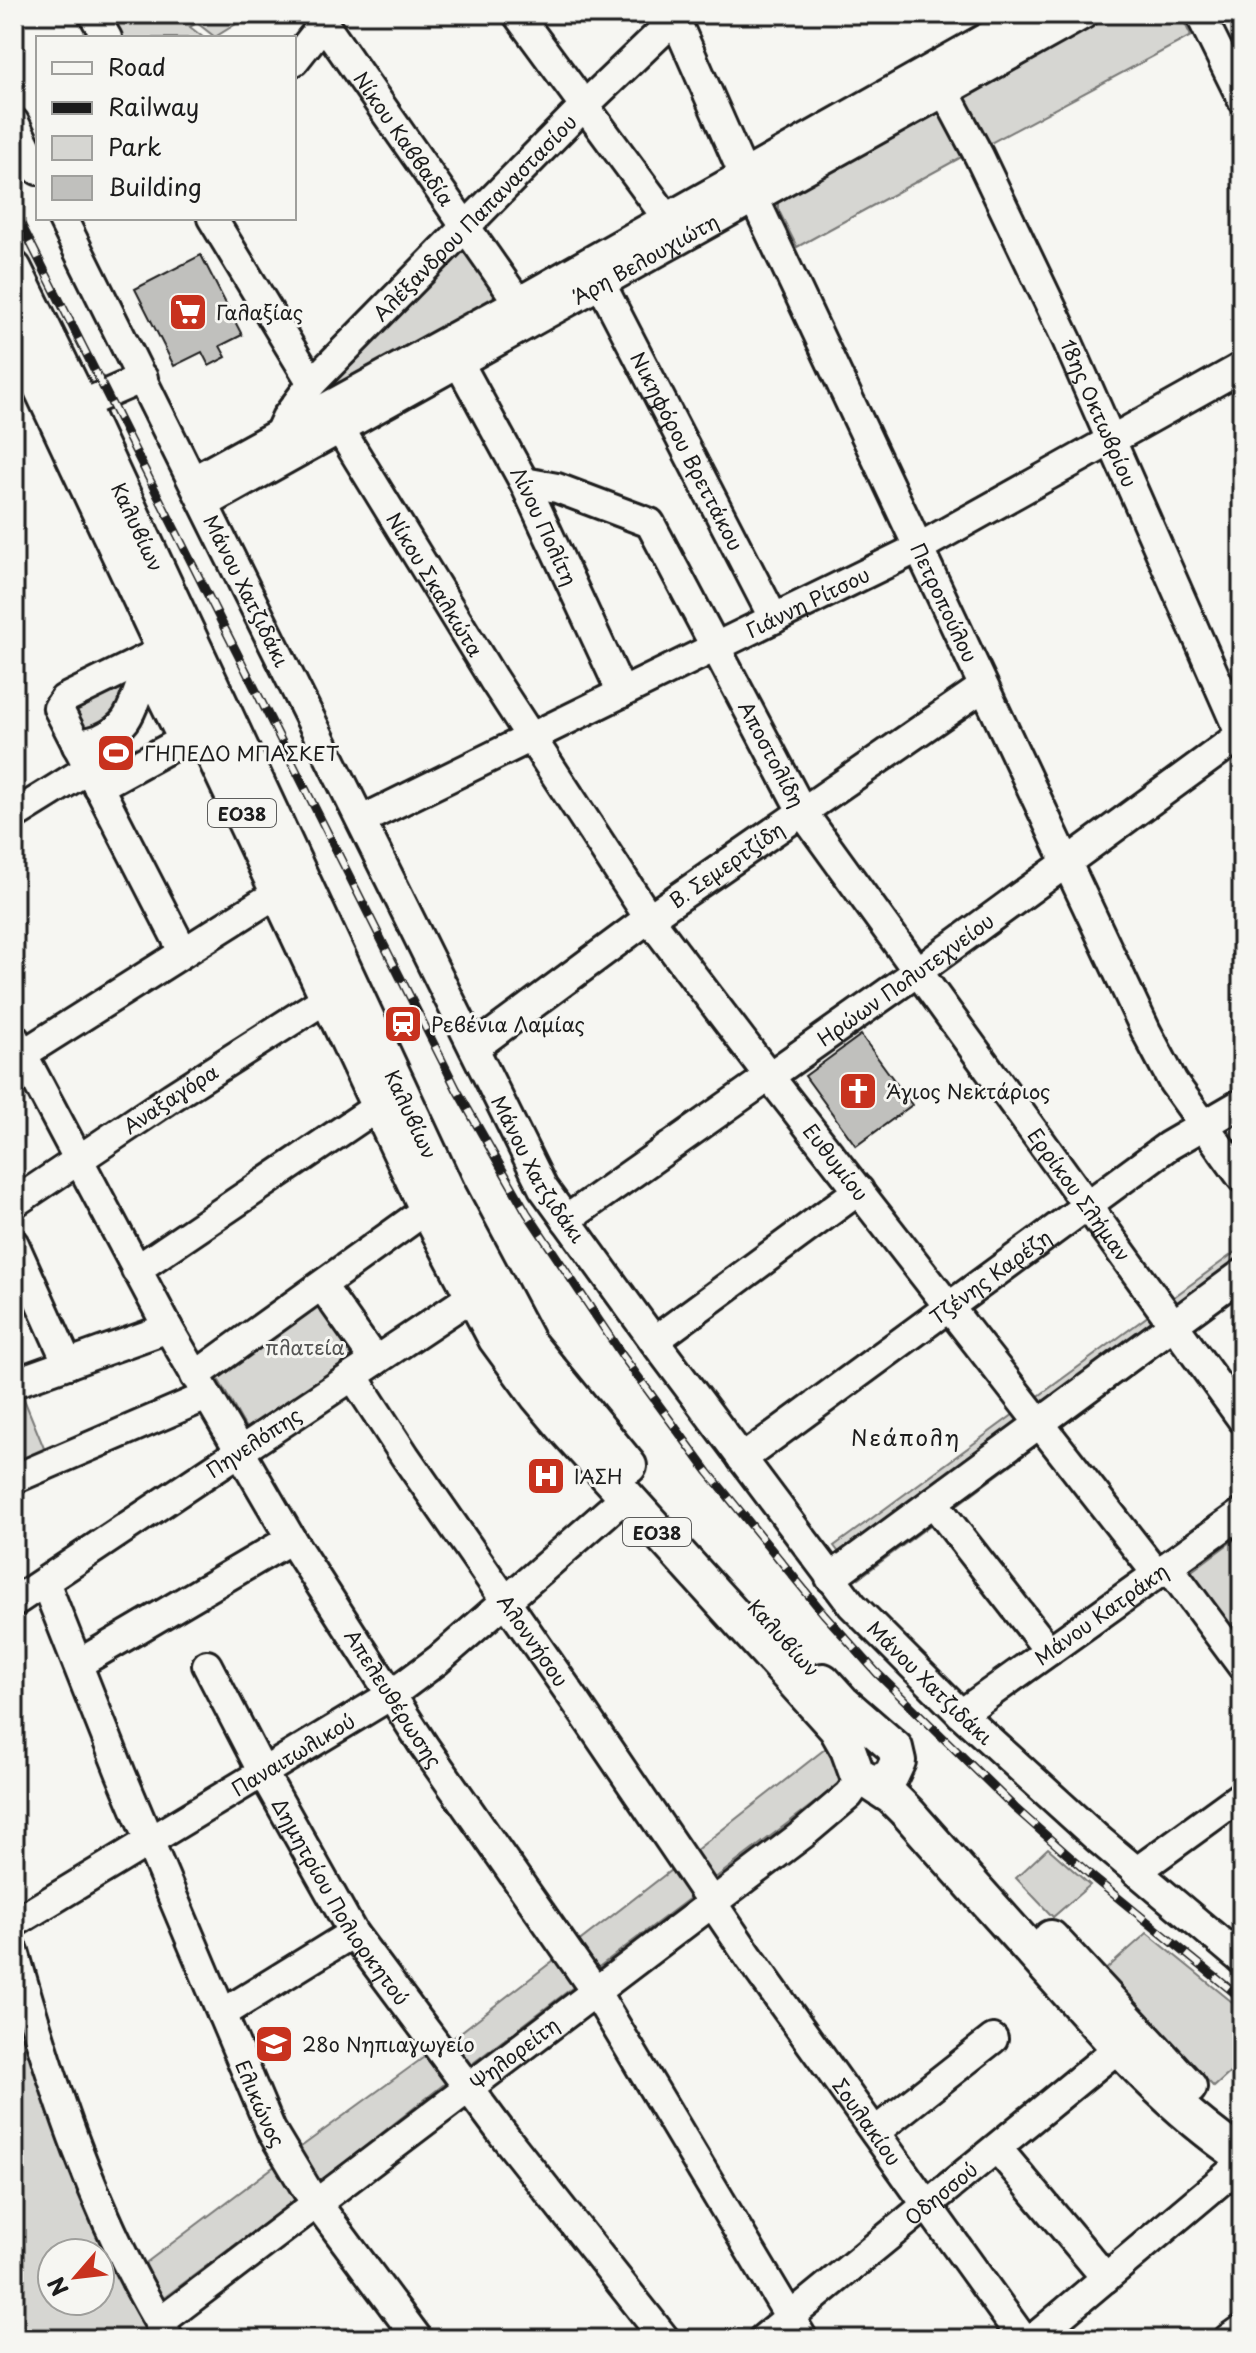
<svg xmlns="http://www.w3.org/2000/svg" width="1256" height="2353" font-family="'Playpen Sans',sans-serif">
  <rect width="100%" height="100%" fill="#f6f6f2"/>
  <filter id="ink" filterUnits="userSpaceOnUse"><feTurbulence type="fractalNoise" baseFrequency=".0125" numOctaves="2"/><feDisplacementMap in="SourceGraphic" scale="16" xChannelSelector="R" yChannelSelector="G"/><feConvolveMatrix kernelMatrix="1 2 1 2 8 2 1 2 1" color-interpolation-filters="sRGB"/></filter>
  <g filter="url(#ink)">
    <path fill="#d6d6d2" stroke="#797977" stroke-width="2" fill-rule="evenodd" d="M 108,14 L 252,14 L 215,37 L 197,23 L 190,27 L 204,38 L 122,38 Z
      M 1111,14 L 1180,14 L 1191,36 L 987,145 L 961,98 Z
      M 942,107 L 967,154 L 797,247 L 778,209 L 778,199 Z
      M 466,240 L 506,297 L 328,394 L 324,390 Z
      M 131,679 L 117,716 L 87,733 L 68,705 Z
      M 1242,1247 L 1242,1293 L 859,1578 L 834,1546 Z
      M 317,1295 L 356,1354 L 247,1430 L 214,1372 Z
      M 19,1387 L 48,1458 L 20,1469 L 14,1454 L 14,1389 Z
      M 1242,1534 L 1242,1644 L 1189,1573 Z
      M 830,1745 L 835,1767 L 842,1782 L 710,1882 L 690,1855 Z
      M 1048,1848 L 1090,1885 L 1053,1917 L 1016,1878 Z
      M 675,1867 L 694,1895 L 596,1969 L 577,1943 Z
      M 1147,1933 L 1242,2010 L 1242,2062 L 1214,2087 L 1103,1972 Z
      M 558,1957 L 576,1985 L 464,2070 L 444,2045 Z
      M 14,2009 L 55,2127 L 158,2339 L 14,2339 ZM 52,2253 L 100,2253 L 100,2301 L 52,2301 Z
      M 431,2052 L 452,2078 L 316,2185 L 294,2152 Z
      M 276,2165 L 299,2197 L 161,2300 L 143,2265 Z"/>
    <path fill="#c0c0bd" stroke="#1c1c1c" stroke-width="2" d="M 201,255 L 242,335 L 220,346 L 226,357 L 209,366 L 202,352 L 174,366 L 135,289 Z
      M 861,1035 L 912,1105 L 856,1146 L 805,1076 Z"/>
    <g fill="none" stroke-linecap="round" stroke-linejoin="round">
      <defs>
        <g id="minor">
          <path d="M 93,14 L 107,38"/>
          <path id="s1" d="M 317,14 L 518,302"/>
          <path d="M 517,14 L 667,218"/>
          <path id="s2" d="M 673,14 L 754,198 L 1146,1031 L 1173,1082 L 1242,1178"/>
          <path d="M 1200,14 L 1242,99"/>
          <path d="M 294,61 L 324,23"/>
          <path id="s3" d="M 945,92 L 979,156 L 1067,340 L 1242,738"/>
          <path d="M 14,122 L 38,170"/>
          <path id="s4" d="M 62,218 L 543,1188 L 654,1341 L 852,1605 L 961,1714 L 1097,1838 L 1242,1960"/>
          <path d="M 212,218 L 312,383"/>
          <path id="s5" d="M 601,284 L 774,619"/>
          <path id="s6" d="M 459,363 L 524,482 L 622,693"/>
          <path d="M 81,405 L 143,378"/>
          <path id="s7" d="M 340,429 L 493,679 L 649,918 L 769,1076 L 1157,1574"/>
          <path id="s8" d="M 280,431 L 286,418 L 312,383 L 585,105 L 680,14"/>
          <path d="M 194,480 L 518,302 L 1028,14"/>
          <path id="s9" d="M 524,482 L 557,488 L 650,523 L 803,813 L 1242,1419"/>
          <path id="s10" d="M 205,504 L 1084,14"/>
          <path d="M 166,649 L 64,699 L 58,708 L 183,951"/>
          <path d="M 77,746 C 85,742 94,742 102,738 C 132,724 131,707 143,680 L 148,679 L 155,683 L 181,736 L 180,742 L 98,787"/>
          <path d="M 14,815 L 88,769"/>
          <path id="s11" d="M 362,820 L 920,547 L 1242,367"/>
          <path id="s12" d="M 14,1038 L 168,1328 L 291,1539 L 424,1746 L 595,1991 L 803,2339"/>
          <path id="s13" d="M 474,1048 L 649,918 L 983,687"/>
          <path d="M 23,1054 L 279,892"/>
          <path id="s14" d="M 14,1203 L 172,1097 L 327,998"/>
          <path id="s15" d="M 566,1220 L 917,972 L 1242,734"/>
          <path d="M 14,1244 L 68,1364"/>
          <path d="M 136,1270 L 377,1107"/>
          <path d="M 322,1286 L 375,1361"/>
          <path d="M 654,1341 L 859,1190"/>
          <path d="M 195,1376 L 427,1209"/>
          <path id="s16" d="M 353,1376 L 405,1456 L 574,1699 L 749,1957 L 1023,2339"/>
          <path d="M 14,1383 L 168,1328"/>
          <path id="s17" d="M 742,1459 L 1168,1146 L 1242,1103"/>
          <path d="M 14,1479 L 207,1396"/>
          <path d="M 933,1502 L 1049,1651"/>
          <path d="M 1168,1566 L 1242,1666"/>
          <path d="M 830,1578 L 1242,1274"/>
          <path id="s18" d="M 45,1582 L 121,1774 L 271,2130 L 307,2190 L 418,2339"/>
          <path id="s19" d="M 14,1602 L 489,1285"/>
          <path d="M 78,1664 L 291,1539"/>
          <path id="s20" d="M 207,1665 L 263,1773 L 353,1933 L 502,2133 L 665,2339"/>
          <path id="s21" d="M 961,1714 L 1242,1513"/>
          <path d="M 1136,1872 L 1242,1795"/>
          <path id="s22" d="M 14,1923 L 391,1695 L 438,1660 L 625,1497"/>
          <path d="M 14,1951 C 52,2086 95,2219 169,2339"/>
          <path d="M 222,2014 L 353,1933"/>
          <path d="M 875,2132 L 993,2039"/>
          <path d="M 997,2148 L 1106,2278"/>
          <path id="s23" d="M 159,2323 L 803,1834 L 849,1795 L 861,1778"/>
          <path id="s24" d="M 763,2339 L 1118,2048"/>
          <path d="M 1033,2339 L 1242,2163"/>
          <path d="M 1228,2339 L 1242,2329"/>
        </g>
        <g id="major">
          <path id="s25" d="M 14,269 L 81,405 L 448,1193 L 528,1343 L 629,1466"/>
          <path d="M 14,330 L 427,1209 L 496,1339 L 537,1395 L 569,1433 L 836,1728 L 848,1749 L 857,1774 L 892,1797 L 909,1814 C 959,1871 1010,1927 1060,1983 C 1116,2046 1172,2109 1242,2156"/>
          <path d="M 823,1681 L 842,1702 L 895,1748 L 898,1761 L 891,1776 L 879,1782 L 866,1781"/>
          <path d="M 1051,1938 L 1189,2087"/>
        </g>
      </defs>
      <use href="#minor" stroke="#1c1c1c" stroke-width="34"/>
      <use href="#major" stroke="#1c1c1c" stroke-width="40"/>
      <use href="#minor" stroke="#f6f6f2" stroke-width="28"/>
      <use href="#major" stroke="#f6f6f2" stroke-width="34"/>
      <defs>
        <path id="rail" d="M 14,210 L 457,1090 L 527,1213 L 622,1355 L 708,1472 L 824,1614 L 877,1673 L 1015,1808 L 1095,1879 L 1242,1999"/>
      </defs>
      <use href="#rail" stroke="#1c1c1c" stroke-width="9"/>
      <use href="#rail" stroke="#f6f6f2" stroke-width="6" stroke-dasharray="18" stroke-linecap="butt"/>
    </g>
  </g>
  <defs>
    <symbol id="supermarket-square" viewBox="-11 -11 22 22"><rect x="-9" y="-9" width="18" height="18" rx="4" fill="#c8321e" stroke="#f6f6f2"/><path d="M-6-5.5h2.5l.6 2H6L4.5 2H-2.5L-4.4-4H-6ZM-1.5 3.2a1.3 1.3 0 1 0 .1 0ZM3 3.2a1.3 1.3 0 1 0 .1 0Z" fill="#fff"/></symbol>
    <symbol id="stadium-square" viewBox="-11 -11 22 22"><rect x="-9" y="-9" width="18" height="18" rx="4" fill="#c8321e" stroke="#f6f6f2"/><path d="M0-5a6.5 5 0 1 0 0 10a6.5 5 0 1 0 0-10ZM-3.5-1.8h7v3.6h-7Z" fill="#fff"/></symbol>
    <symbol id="station-square" viewBox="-11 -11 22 22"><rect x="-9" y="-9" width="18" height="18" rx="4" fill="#c8321e" stroke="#f6f6f2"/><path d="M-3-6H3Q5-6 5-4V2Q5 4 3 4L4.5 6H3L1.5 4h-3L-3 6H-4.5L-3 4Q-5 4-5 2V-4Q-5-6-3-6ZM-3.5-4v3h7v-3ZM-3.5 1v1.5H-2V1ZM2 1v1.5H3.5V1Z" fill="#fff"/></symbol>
    <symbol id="church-square" viewBox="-11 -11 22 22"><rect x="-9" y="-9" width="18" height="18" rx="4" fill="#c8321e" stroke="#f6f6f2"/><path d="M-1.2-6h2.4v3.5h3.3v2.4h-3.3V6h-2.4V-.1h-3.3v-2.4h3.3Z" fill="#fff"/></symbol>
    <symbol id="hospital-square" viewBox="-11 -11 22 22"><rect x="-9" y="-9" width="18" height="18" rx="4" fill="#c8321e" stroke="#f6f6f2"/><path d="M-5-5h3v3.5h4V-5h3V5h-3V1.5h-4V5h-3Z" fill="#fff"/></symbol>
    <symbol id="school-square" viewBox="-11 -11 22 22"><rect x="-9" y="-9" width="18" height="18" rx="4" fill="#c8321e" stroke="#f6f6f2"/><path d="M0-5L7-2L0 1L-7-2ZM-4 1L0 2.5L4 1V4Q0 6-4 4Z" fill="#fff"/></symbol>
  </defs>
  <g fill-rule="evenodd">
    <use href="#supermarket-square" x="166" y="290" width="44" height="44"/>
    <use href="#stadium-square" x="94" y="731" width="44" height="44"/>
    <use href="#station-square" x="381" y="1002" width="44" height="44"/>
    <use href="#church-square" x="836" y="1069" width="44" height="44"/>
    <use href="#hospital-square" x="524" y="1454" width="44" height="44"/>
    <use href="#school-square" x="252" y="2022" width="44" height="44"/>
  </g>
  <g text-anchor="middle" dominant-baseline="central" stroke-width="6" stroke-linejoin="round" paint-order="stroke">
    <g fill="#f6f6f2" stroke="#5d5d5c" stroke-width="2">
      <rect x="208" y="799" width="68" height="28" rx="6"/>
      <rect x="623" y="1518" width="68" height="28" rx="6"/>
    </g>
    <g font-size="18" font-weight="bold" fill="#1c1c1c">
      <text x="242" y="813">ΕΟ38</text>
      <text x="657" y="1532">ΕΟ38</text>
    </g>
    <g font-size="20" fill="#1c1c1c" stroke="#f6f6f2">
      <text stroke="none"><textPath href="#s1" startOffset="152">Νίκου Καββαδία</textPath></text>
      <text stroke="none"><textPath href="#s8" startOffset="290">Αλέξανδρου Παπαναστασίου</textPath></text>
      <text stroke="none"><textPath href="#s10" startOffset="504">Άρη Βελουχιώτη</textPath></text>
      <text stroke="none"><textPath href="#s3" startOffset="356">18ης Οκτωβρίου</textPath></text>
      <text stroke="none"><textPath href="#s5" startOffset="188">Νικηφόρου Βρεττάκου</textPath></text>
      <text stroke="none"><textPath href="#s25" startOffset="286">Καλυβίων</textPath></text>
      <text stroke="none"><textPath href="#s6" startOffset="184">Λίνου Πολίτη</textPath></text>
      <text stroke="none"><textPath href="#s7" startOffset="182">Νίκου Σκαλκώτα</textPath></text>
      <text stroke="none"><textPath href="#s4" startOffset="416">Μάνου Χατζιδάκι</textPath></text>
      <text stroke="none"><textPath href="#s11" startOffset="496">Γιάννη Ρίτσου</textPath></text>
      <text stroke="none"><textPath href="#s2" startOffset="648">Πετροπούλου</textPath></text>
      <text stroke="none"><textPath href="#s9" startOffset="394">Αποστολίδη</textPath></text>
      <text stroke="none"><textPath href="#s13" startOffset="312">Β. Σεμερτζίδη</textPath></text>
      <text stroke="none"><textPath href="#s15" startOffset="416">Ηρώων Πολυτεχνείου</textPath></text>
      <text stroke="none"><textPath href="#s14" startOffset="188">Αναξαγόρα</textPath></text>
      <text stroke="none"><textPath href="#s25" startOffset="934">Καλυβίων</textPath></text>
      <text stroke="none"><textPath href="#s7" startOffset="886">Ευθυμίου</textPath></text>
      <text stroke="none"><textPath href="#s4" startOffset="1064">Μάνου Χατζιδάκι</textPath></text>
      <text stroke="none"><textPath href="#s9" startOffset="932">Ερρίκου Σλήμαν</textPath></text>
      <text stroke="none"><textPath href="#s17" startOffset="308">Τζένης Καρέζη</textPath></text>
      <text stroke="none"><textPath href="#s19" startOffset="288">Πηνελόπης</textPath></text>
      <text stroke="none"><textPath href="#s21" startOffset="172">Μάνου Κατράκη</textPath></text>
      <text transform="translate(784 1638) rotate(48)">Καλυβίων</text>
      <text stroke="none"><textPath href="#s16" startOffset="320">Αλοννήσου</textPath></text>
      <text stroke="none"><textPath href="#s4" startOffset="1712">Μάνου Χατζιδάκι</textPath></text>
      <text stroke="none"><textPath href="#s12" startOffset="762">Απελευθέρωσης</textPath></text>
      <text stroke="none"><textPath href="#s22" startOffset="326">Παναιτωλικού</textPath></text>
      <text stroke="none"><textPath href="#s20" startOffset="272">Δημητρίου Πολιορκητού</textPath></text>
      <text stroke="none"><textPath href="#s23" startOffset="446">Ψηλορείτη</textPath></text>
      <text stroke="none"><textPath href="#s18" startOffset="564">Ελικώνος</textPath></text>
      <text stroke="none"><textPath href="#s16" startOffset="906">Σουλακίου</textPath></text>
      <text stroke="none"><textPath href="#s24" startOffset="230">Οδησσού</textPath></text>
    </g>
    <g font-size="20" fill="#1c1c1c" stroke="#f6f6f2" text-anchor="start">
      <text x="216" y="312">Γαλαξίας</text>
      <text x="144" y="753">ΓΗΠΕΔΟ ΜΠΑΣΚΕΤ</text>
      <text x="431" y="1024">Ρεβένια Λαμίας</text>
      <text x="886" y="1091">Άγιος Νεκτάριος</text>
      <text x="574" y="1476">ΙΑΣΗ</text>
      <text x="302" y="2044">28ο Νηπιαγωγείο</text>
    </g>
    <g font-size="20" fill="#545453" stroke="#f6f6f2">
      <text x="305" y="1347">πλατεία</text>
    </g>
    <g font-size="22" letter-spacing="2" fill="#1c1c1c" stroke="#f6f6f2">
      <text x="906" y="1436">Νεάπολη</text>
    </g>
  </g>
  <rect width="1256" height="2353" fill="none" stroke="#f6f6f2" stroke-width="48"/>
  <rect x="24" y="24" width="1208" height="2305" fill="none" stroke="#1c1c1c" stroke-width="3" filter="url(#ink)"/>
  <rect x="36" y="36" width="260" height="184" fill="#f6f6f2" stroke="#9f9f9c" stroke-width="2"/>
  <rect x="52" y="62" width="40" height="12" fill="#f6f6f2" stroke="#9f9f9c" stroke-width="2"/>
  <text x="108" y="76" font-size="24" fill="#1c1c1c">Road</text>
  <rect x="52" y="102" width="40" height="12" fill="#1c1c1c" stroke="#9f9f9c" stroke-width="2"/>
  <text x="108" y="116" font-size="24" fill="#1c1c1c">Railway</text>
  <rect x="52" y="136" width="40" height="24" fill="#d6d6d2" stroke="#9f9f9c" stroke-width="2"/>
  <text x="108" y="156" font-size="24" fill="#1c1c1c">Park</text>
  <rect x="52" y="176" width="40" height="24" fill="#c0c0bd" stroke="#9f9f9c" stroke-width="2"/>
  <text x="108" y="196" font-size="24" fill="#1c1c1c">Building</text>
  <g transform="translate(76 2277) rotate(242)"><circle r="38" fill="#f6f6f2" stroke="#9f9f9c" stroke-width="2"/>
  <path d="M0-6L14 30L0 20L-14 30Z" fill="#c8321e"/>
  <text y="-12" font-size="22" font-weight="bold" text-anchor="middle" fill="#1c1c1c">N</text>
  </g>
</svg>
